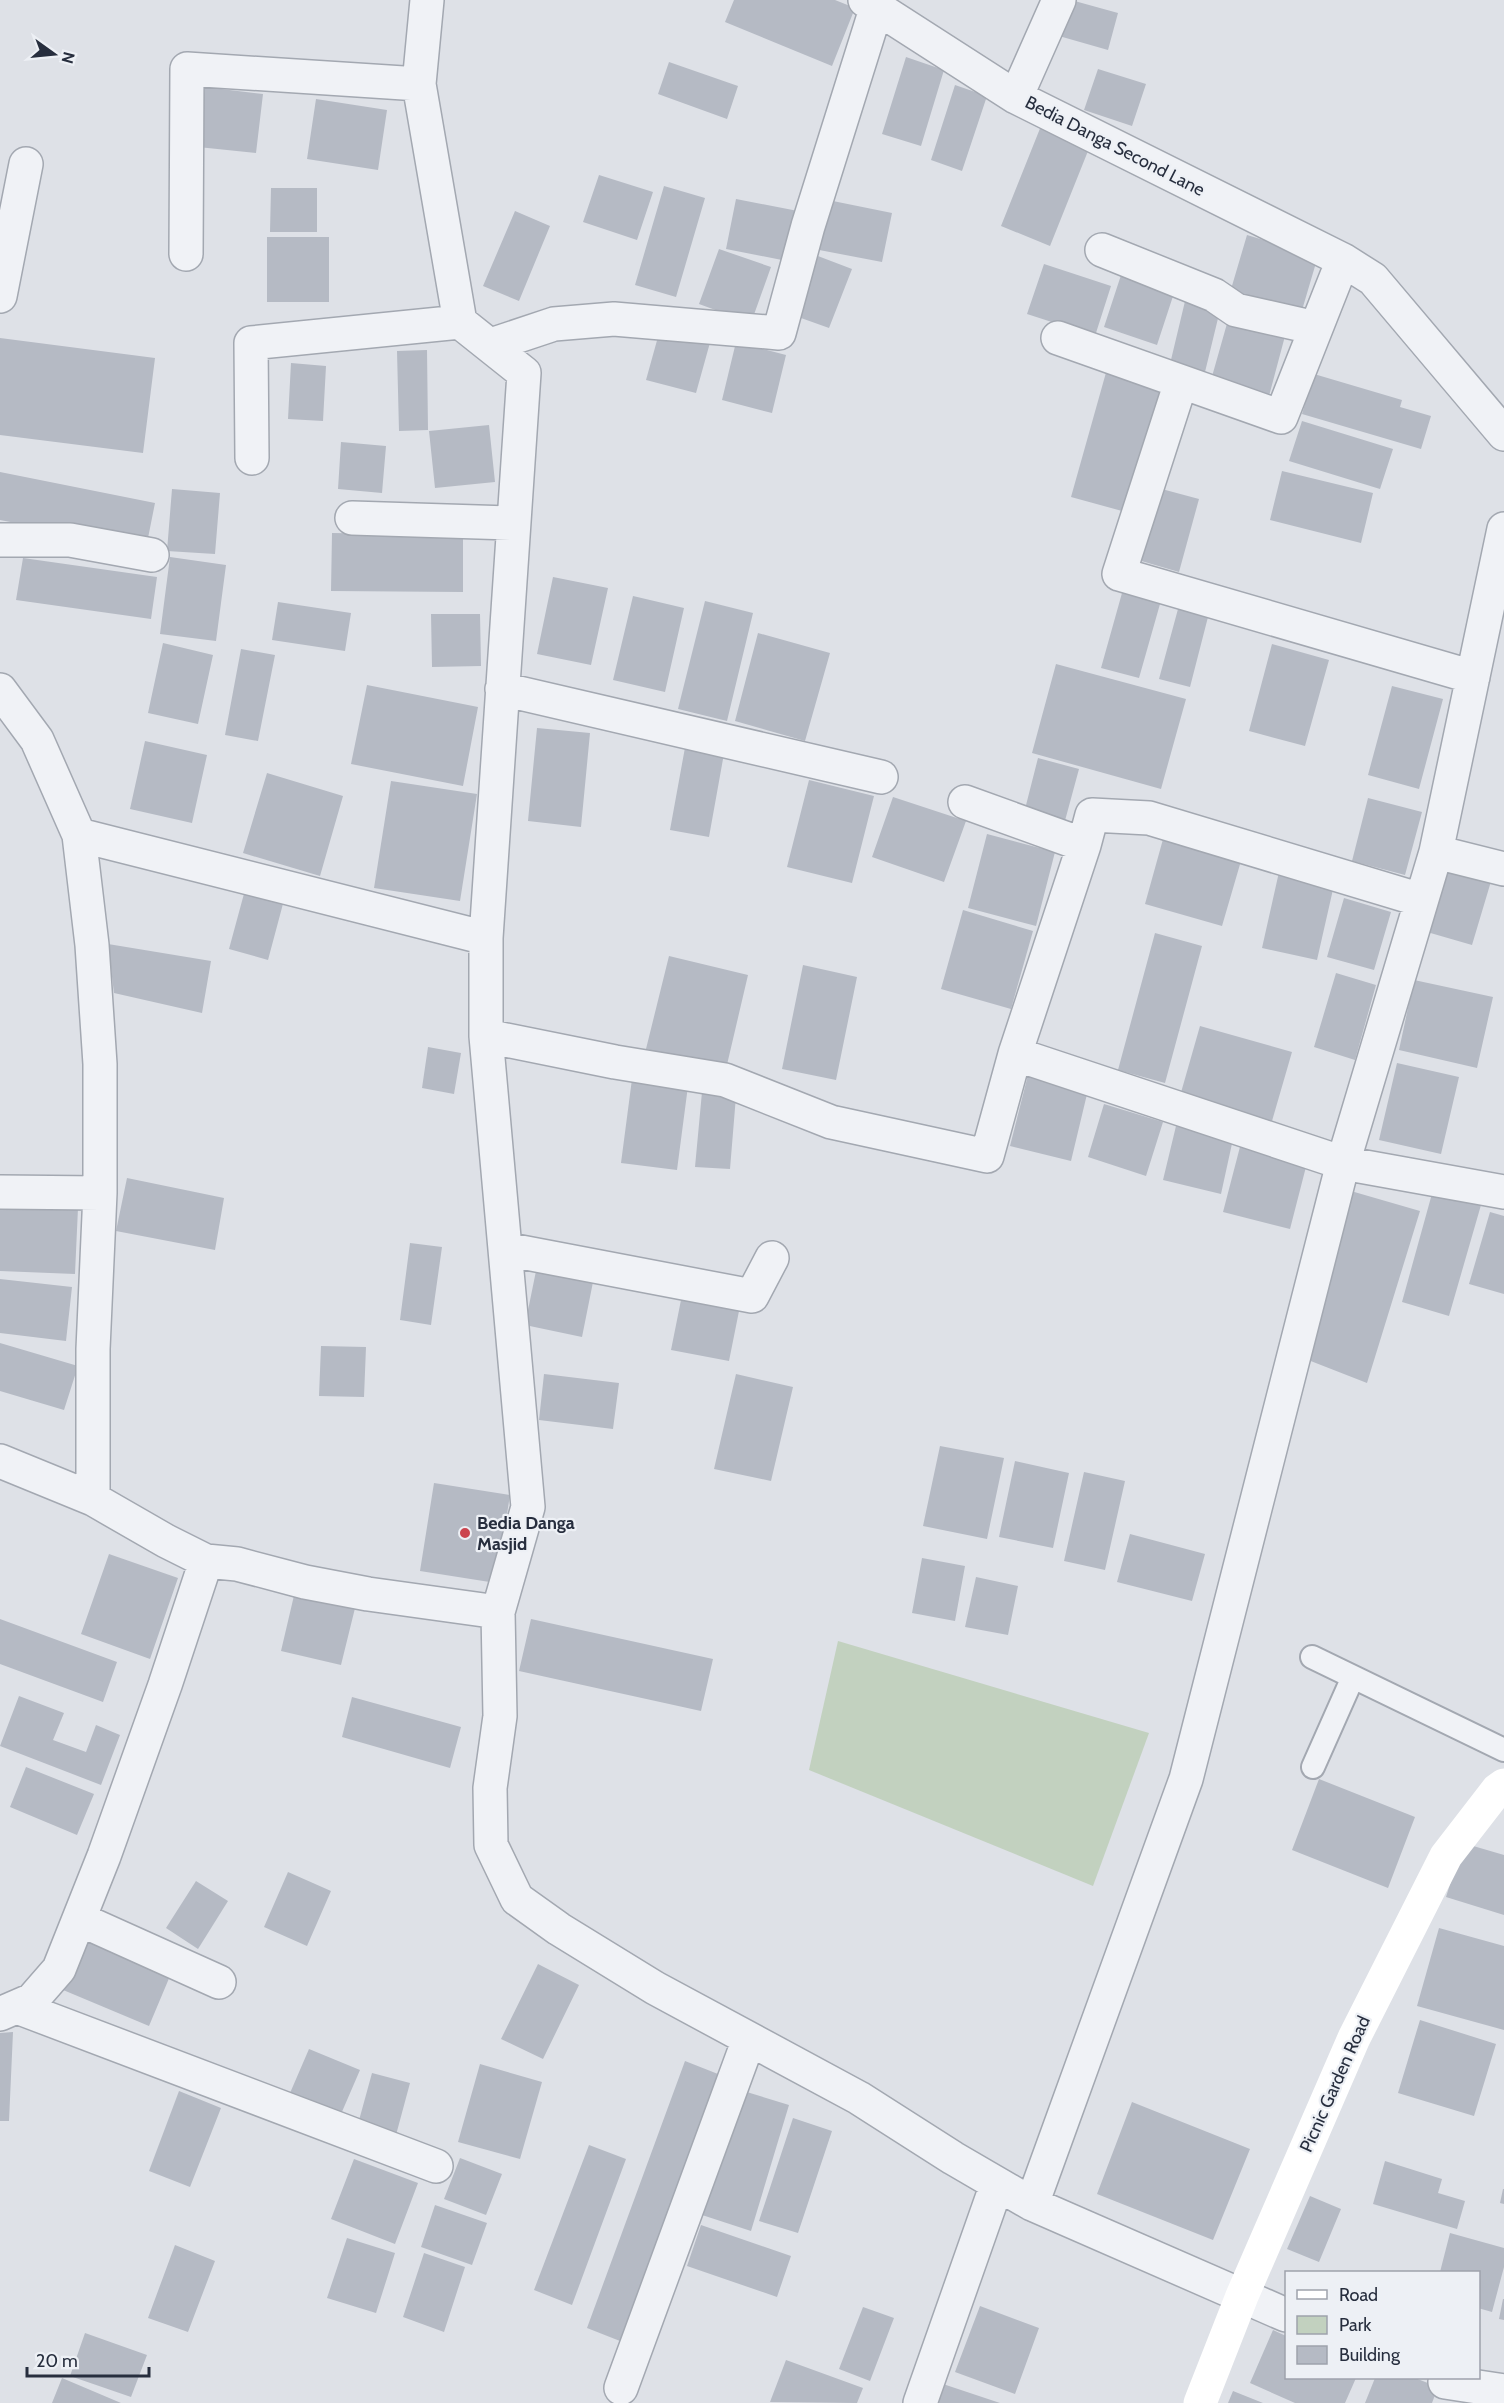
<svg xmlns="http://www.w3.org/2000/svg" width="1504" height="2403" font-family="Cabin,sans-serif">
  <rect width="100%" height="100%" fill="#dee1e7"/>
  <path fill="#c2d1bf" d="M 838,1641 L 1149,1733 L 1093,1886 L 809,1770 Z"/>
  <path fill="#b5bac4" d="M 734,0 L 835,0 L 855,8 L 832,66 L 725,22 Z
    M 1071,0 L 1118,13 L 1108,50 L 1059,36 Z
    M 906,57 L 944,70 L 921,146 L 882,134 Z
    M 669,62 L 738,86 L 727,119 L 658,94 Z
    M 1098,69 L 1146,84 L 1132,126 L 1084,110 Z
    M 955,85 L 987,96 L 962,171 L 931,160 Z
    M 205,87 L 263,94 L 256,153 L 198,147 Z
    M 316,99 L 387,110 L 378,170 L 307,159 Z
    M 1041,126 L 1090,146 L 1050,246 L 1001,226 Z
    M 599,175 L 653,192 L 637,240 L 583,222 Z
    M 664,186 L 705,198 L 676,297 L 635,285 Z
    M 271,188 L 317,188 L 317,232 L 270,232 Z
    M 736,199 L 803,212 L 792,262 L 726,249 Z
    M 823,199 L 892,213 L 882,262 L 814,249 Z
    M 515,211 L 550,226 L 519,301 L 483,286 Z
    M 1247,235 L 1318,256 L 1300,317 L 1229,296 Z
    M 267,237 L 329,237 L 329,302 L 267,302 Z
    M 719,249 L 771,267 L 751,323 L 699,304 Z
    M 810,253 L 852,269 L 829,328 L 787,313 Z
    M 1044,264 L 1111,286 L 1095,336 L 1027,314 Z
    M 1123,269 L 1176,287 L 1157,345 L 1104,327 Z
    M 1186,297 L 1221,306 L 1205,372 L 1170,364 Z
    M 1228,320 L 1285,336 L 1269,396 L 1211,380 Z
    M 661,326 L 711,339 L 696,393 L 646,380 Z
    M 0,338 L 155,358 L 143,453 L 0,435 Z
    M 736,342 L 786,355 L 772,413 L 722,400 Z
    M 427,350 L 428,430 L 399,431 L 397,351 Z
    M 291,363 L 326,366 L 323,421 L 288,419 Z
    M 1107,369 L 1169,386 L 1133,514 L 1071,497 Z
    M 1314,374 L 1402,400 L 1400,407 L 1431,416 L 1421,449 L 1302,414 Z
    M 1302,421 L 1393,449 L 1380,489 L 1289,461 Z
    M 489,425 L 495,482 L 435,488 L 429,431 Z
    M 341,442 L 386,446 L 382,493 L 338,489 Z
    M 1282,471 L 1373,493 L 1361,543 L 1270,520 Z
    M 0,472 L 155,503 L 146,548 L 0,520 Z
    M 1158,488 L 1199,499 L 1179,572 L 1138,560 Z
    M 172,489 L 220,493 L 215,554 L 167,551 Z
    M 332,533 L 463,535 L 463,592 L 331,591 Z
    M 170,557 L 226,565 L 216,641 L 160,634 Z
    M 23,558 L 157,577 L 151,619 L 16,600 Z
    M 553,577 L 608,588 L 591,665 L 537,654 Z
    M 1122,593 L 1160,604 L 1139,678 L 1101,668 Z
    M 633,596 L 684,608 L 665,692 L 613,680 Z
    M 705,601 L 753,613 L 727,721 L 678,709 Z
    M 278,602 L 351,613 L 345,651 L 272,640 Z
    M 1178,609 L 1208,617 L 1190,687 L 1159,679 Z
    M 431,614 L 480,614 L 481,666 L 432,667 Z
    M 758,633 L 830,653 L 805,741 L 735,721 Z
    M 163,643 L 213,655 L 198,724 L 148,713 Z
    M 1272,644 L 1329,660 L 1305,746 L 1249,731 Z
    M 241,649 L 275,655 L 258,741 L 225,735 Z
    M 1056,664 L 1186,699 L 1161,789 L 1032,753 Z
    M 367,685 L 478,707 L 463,786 L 351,764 Z
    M 1392,686 L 1443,699 L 1419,789 L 1368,775 Z
    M 537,728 L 590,733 L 581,827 L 528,821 Z
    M 145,741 L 207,755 L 192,823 L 130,809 Z
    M 686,742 L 725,748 L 709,837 L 670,830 Z
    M 1038,758 L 1079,769 L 1063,828 L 1023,817 Z
    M 267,773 L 343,796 L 320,876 L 243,853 Z
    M 809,780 L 874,796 L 852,883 L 787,867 Z
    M 391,781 L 477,794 L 460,901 L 374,888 Z
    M 893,797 L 966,821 L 944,882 L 872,857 Z
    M 1368,798 L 1422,812 L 1405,875 L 1352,861 Z
    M 1165,832 L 1243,854 L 1222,926 L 1145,904 Z
    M 987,834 L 1055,852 L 1036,926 L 968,908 Z
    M 1446,864 L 1492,878 L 1472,945 L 1427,932 Z
    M 1279,872 L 1334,885 L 1317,960 L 1262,948 Z
    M 245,890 L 284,900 L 268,960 L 229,949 Z
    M 1344,898 L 1391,912 L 1374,970 L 1327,957 Z
    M 963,910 L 1033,931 L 1011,1009 L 941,989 Z
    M 1155,933 L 1202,946 L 1165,1083 L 1118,1070 Z
    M 108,944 L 211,961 L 202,1013 L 114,993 Z
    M 669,956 L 748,975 L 726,1069 L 646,1049 Z
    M 803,965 L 857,977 L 836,1080 L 782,1069 Z
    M 1336,973 L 1376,985 L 1355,1060 L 1314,1047 Z
    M 1414,980 L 1493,997 L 1477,1068 L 1399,1050 Z
    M 1200,1026 L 1292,1052 L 1272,1121 L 1180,1096 Z
    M 428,1047 L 461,1053 L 454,1094 L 422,1088 Z
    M 1397,1063 L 1459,1077 L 1441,1154 L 1379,1140 Z
    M 1028,1075 L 1088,1090 L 1071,1161 L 1010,1146 Z
    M 632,1079 L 688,1086 L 677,1170 L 621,1163 Z
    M 702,1092 L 736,1096 L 730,1169 L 695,1167 Z
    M 1104,1104 L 1163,1122 L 1146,1176 L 1088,1157 Z
    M 1176,1126 L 1233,1139 L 1221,1194 L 1163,1180 Z
    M 1241,1143 L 1308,1159 L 1290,1229 L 1223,1212 Z
    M 127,1178 L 224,1198 L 215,1250 L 116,1231 Z
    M 1344,1189 L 1420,1211 L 1367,1383 L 1303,1358 Z
    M 1433,1190 L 1481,1205 L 1449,1316 L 1402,1302 Z
    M 0,1205 L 78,1208 L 75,1274 L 0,1271 Z
    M 1490,1212 L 1504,1216 L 1504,1294 L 1469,1284 Z
    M 410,1243 L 442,1247 L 431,1325 L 400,1320 Z
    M 536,1271 L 593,1282 L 582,1337 L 525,1325 Z
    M 0,1279 L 72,1287 L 66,1341 L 0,1333 Z
    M 683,1290 L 741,1301 L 729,1361 L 671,1350 Z
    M 0,1343 L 78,1366 L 64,1410 L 0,1391 Z
    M 321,1346 L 366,1347 L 364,1397 L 319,1396 Z
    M 544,1374 L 619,1383 L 613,1429 L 539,1420 Z
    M 736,1374 L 793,1387 L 771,1481 L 714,1469 Z
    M 940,1446 L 1004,1458 L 987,1539 L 923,1526 Z
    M 1015,1461 L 1069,1473 L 1053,1548 L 999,1537 Z
    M 1084,1472 L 1125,1481 L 1105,1570 L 1064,1561 Z
    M 434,1483 L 510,1495 L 496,1583 L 420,1571 Z
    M 1130,1534 L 1205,1554 L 1192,1601 L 1117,1582 Z
    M 109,1554 L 178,1578 L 150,1659 L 81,1634 Z
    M 922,1558 L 965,1566 L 955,1621 L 912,1613 Z
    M 976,1577 L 1018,1586 L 1008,1635 L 965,1627 Z
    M 296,1587 L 357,1600 L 341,1665 L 281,1651 Z
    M 0,1619 L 117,1662 L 103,1702 L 0,1664 Z
    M 531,1619 L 713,1659 L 701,1711 L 519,1671 Z
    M 19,1696 L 64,1713 L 53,1740 L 86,1752 L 96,1725 L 120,1735 L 101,1785 L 0,1746 Z
    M 352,1697 L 461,1727 L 450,1768 L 342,1737 Z
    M 26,1767 L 94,1794 L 77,1835 L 10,1807 Z
    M 1319,1779 L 1415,1817 L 1388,1888 L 1292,1850 Z
    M 1463,1843 L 1504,1855 L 1504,1915 L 1446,1897 Z
    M 288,1872 L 331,1891 L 307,1946 L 264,1927 Z
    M 196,1881 L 228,1901 L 198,1949 L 166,1928 Z
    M 1439,1928 L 1504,1946 L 1504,2030 L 1417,2006 Z
    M 77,1937 L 170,1976 L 149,2026 L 56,1987 Z
    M 538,1964 L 579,1985 L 543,2059 L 501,2039 Z
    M 1420,2020 L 1496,2044 L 1474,2116 L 1398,2093 Z
    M 13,2032 L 9,2121 L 0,2121 L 0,2033 Z
    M 309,2049 L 360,2070 L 338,2121 L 287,2100 Z
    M 685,2061 L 718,2074 L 620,2341 L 587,2328 Z
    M 480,2064 L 542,2082 L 520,2159 L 458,2142 Z
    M 372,2073 L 410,2083 L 396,2135 L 358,2124 Z
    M 737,2089 L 789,2105 L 751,2231 L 699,2214 Z
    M 179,2091 L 221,2108 L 190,2187 L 149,2171 Z
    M 1132,2102 L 1250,2149 L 1213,2240 L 1097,2194 Z
    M 793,2118 L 832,2131 L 798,2233 L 759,2221 Z
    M 589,2145 L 626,2159 L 572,2305 L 534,2290 Z
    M 460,2158 L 502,2174 L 486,2215 L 444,2199 Z
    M 354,2159 L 418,2183 L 395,2244 L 331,2219 Z
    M 1385,2161 L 1442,2179 L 1438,2193 L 1465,2201 L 1457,2229 L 1373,2204 Z
    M 1503,2189 L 1504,2189 L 1504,2204 L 1500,2203 Z
    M 1310,2196 L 1341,2209 L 1319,2262 L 1287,2249 Z
    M 435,2205 L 487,2223 L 472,2265 L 421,2247 Z
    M 701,2225 L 791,2256 L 777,2297 L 687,2266 Z
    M 1450,2233 L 1504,2248 L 1504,2267 L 1492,2312 L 1478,2308 L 1478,2272 L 1440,2272 Z
    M 347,2238 L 395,2253 L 376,2313 L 327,2298 Z
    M 175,2245 L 215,2261 L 188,2332 L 148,2318 Z
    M 424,2253 L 465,2267 L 444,2332 L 403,2317 Z
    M 1503,2299 L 1504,2299 L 1504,2320 L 1499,2319 Z
    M 980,2306 L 1039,2328 L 1015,2394 L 955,2372 Z
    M 863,2307 L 894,2318 L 870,2381 L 839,2369 Z
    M 1273,2330 L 1286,2336 L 1286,2378 L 1356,2378 L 1345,2403 L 1295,2403 L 1250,2383 Z
    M 85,2333 L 147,2355 L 131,2397 L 70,2376 Z
    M 786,2360 L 863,2388 L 857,2403 L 770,2402 Z
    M 62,2378 L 121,2403 L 52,2403 Z
    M 1375,2378 L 1415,2378 L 1438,2387 L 1432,2403 L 1365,2403 Z
    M 943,2384 L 1000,2403 L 937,2403 Z
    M 1233,2391 L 1263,2403 L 1228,2403 Z"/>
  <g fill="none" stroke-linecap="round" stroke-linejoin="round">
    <defs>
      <path id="service" d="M 1312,1657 L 1504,1750
        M 1313,1767 L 1353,1677"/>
      <path id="minor" d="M 427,0 L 419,84 L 460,322 L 524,373 L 486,938
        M 865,0 L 1016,97 L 1343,260 L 1373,279 L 1504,434
        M 1016,97 L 1059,0
        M 1102,250 L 1214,295 L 1236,310 L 1316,328
        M 186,254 L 187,69 L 419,84
        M 0,296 L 26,164
        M 1058,338 L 1281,417 L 1343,260
        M 491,345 L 554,324 L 614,319 L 779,333 L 808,226 L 877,6
        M 1181,382 L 1119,574 L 1473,677
        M 252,458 L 251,343 L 460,322
        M 352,518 L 512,523
        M 0,540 L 70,540 L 152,555
        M 502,689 L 881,777
        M 0,690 L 37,740 L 79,835 L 92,945 L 100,1064 L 100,1193 L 93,1349 L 93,1499
        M 965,802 L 1084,845
        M 79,835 L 486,938 L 486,1036 L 528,1507 L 498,1612
        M 1436,852 L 1504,869
        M 486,1036 L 615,1062 L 725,1080 L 831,1122 L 987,1156 L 1015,1054 L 1343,1163 L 1504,1192
        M 1015,1054 L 1084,845 L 1092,815 L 1149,818 L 1421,900
        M 0,1192 L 100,1193
        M 505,1249 L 752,1296 L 772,1258
        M 0,1461 L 93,1499 L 166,1541 L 206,1561 L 237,1564 L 305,1582 L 368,1594 L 498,1612 L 500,1716 L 490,1788 L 491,1845 L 517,1899 L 559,1929 L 655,1988 L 859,2098 L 953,2158 L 1032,2204 L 1286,2315
        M 79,1919 L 219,1982
        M 17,2007 L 436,2166
        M 0,2014 L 32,2000 L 59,1969 L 104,1856 L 165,1685 L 206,1561
        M 1032,2204 L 1186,1779 L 1343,1163 L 1436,852 L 1504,529
        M 1445,2382 L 1504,2391
        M 621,2388 L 749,2039
        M 920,2403 L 997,2184"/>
    </defs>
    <use href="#service" stroke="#a3a8b1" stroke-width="26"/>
    <use href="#minor" stroke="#a3a8b1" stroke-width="36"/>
    <use href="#service" stroke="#f0f2f6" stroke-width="22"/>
    <use href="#minor" stroke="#f0f2f6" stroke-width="33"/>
    <path stroke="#fff" stroke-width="33" d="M 1200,2403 L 1242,2296 L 1354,2038 L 1446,1856 L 1497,1790 L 1504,1785"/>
  </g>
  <circle fill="#cb444e" stroke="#edf0f5" stroke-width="2" cx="465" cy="1533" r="6"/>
  <g text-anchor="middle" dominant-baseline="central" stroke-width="4.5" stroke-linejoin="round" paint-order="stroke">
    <g font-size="18" fill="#272e3e" stroke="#edf0f5">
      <text transform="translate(1115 146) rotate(27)">Bedia Danga Second Lane</text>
      <text transform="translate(1335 2084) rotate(-66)">Picnic Garden Road</text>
    </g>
    <g font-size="18" font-weight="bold" fill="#272e3e" stroke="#edf0f5" text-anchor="start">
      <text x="477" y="1523">Bedia Danga<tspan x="477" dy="21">Masjid</tspan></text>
    </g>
  </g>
  <rect x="1285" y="2271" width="195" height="108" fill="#edf0f5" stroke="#9ea2ac" stroke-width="1.5"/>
  <rect x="1297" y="2290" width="30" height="9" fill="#ffffff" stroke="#9ea2ac" stroke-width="1.5"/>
  <text x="1339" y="2301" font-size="18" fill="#272e3e">Road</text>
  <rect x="1297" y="2316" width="30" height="18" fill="#c2d1bf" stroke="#9ea2ac" stroke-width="1.5"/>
  <text x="1339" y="2331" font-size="18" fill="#272e3e">Park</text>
  <rect x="1297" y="2346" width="30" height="18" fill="#b5bac4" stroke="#9ea2ac" stroke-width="1.5"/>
  <text x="1339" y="2361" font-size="18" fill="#272e3e">Building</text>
  <g transform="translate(54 54) rotate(105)" stroke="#edf0f5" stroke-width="4.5" paint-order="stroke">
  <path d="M0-4.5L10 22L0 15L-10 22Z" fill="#272e3e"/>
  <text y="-9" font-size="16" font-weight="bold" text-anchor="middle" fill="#272e3e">N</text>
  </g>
  <path d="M27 2367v9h122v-9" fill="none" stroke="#272e3e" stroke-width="3"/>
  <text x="36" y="2367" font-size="18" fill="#272e3e" stroke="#edf0f5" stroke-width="4.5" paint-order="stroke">20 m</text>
</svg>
